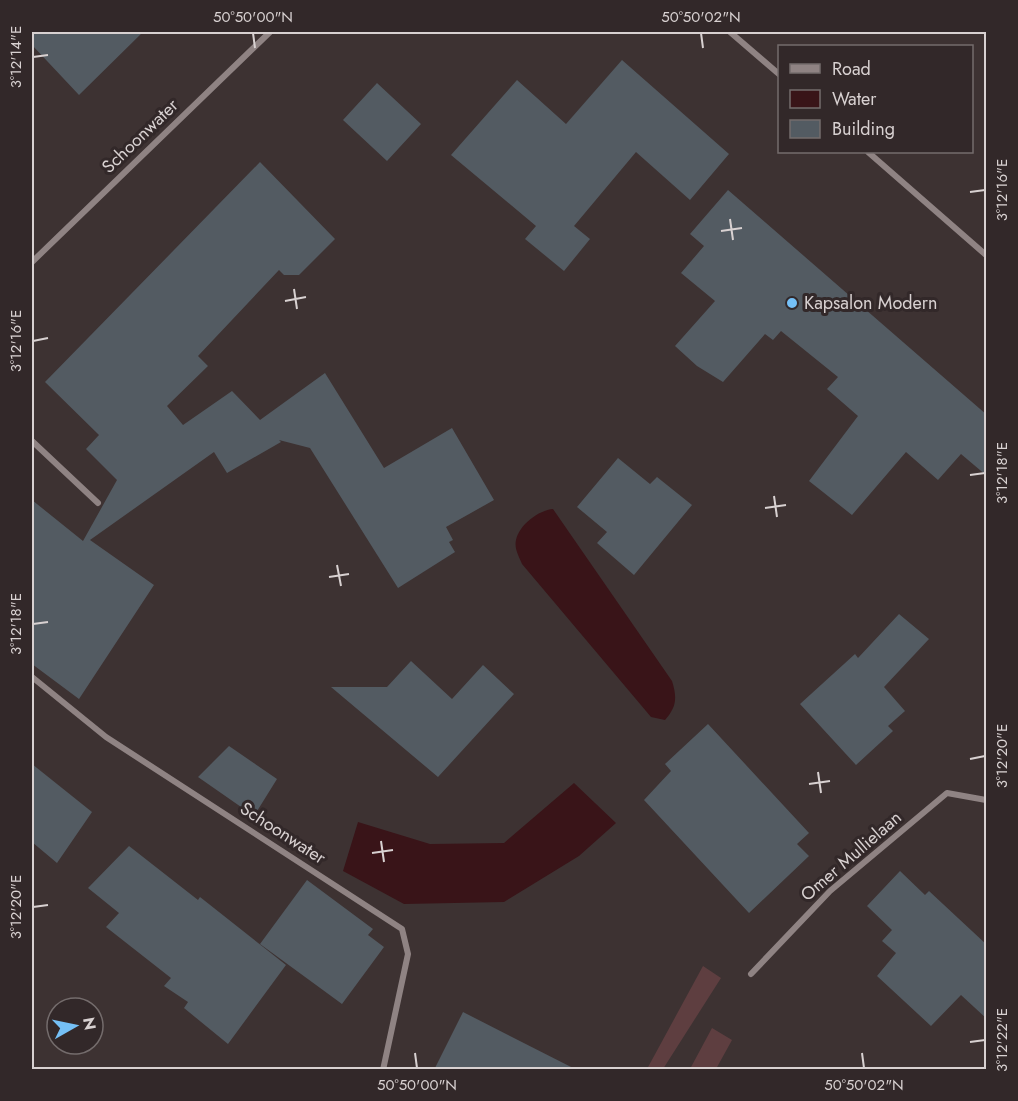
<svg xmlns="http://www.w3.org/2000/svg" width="1018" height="1101" font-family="Jost,sans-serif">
  <rect width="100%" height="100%" fill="#3d3232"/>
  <path fill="#5e3e40" d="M 703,966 L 721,978 L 663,1069 L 647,1069 Z
    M 712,1028 L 732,1040 L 716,1069 L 690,1069 Z"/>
  <path fill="#391418" d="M 553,509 L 672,681 C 677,697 677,707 665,720 L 651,717 L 522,564 C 519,556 514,549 516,540 C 519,525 539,510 553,509 Z
    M 574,783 L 616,823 L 579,856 L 504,902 L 404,904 L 343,871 L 358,822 L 430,844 L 504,843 Z"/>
  <path fill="#535b62" d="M 32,32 L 143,32 L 79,95 L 32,45 Z
    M 622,60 L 729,154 L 690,200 L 636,152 L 574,226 L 590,239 L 564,271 L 525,239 L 536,226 L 451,155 L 517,80 L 566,124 Z
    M 377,83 L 421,124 L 387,161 L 343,120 Z
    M 260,162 L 335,239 L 299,275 L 284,275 L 279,270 L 198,356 L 208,366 L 167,406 L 183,425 L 232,391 L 260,420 L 325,373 L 384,468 L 452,428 L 494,500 L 446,527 L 453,540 L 449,542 L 455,552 L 398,588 L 310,448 L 279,440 L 281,442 L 227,473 L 214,452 L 90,540 L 154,585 L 79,699 L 32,664 L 32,500 L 83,541 L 117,480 L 86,449 L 99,435 L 45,382 Z
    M 728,190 L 987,415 L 987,476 L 961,454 L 938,480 L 906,452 L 852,515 L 809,481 L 858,416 L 827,389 L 838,377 L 781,331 L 773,340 L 765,334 L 723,382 L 697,366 L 675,346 L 715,301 L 681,273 L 704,246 L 690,234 Z
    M 618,458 L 650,484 L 657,477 L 692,505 L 634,575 L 597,543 L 607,532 L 577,507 Z
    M 899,614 L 929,639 L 884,687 L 905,711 L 888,726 L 893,731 L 856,765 L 800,704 L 855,654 L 858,658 Z
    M 411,661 L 452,699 L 483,665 L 514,694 L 438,777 L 331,687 L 387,687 Z
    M 708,724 L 809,833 L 797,844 L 809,856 L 749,913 L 644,800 L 671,771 L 665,764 Z
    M 229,746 L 277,779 L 254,816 L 198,777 Z
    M 32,764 L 92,812 L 57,863 L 32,842 Z
    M 129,846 L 198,900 L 200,897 L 286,965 L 228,1044 L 184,1008 L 188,1002 L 164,986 L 171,978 L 106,927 L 119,913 L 88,888 Z
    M 900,871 L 925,895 L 929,891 L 987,945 L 987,1019 L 961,995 L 931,1026 L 877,976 L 896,953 L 882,941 L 892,930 L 867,906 Z
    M 307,880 L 373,929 L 368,935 L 384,947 L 342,1004 L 260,944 Z
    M 463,1012 L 577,1070 L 434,1070 Z"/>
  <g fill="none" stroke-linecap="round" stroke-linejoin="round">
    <path stroke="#8f8383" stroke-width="6" d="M 730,32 L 780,75
      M 868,152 L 986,255
      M 32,262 L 270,32
      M 32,441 L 98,503
      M 32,677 L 106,737 L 402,929 L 408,954 L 383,1070
      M 751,974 L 830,891 L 947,793 L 986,800"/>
  </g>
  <path fill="none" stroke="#d8d1d1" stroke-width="2" d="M 253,33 L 255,48M 701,33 L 703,48M 33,57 L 48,55M 970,192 L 985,190M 730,219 L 733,240M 721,231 L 742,228M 294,289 L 297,309M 285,301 L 306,297M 33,341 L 48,338M 970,475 L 985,473M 774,496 L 777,517M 765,508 L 786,505M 337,565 L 341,586M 329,577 L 349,574M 33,624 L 48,622M 970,759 L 985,756M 818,772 L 821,793M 809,784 L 830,781M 381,841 L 384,862M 372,853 L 393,850M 33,907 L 48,905M 970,1042 L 985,1040M 415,1053 L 417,1068M 862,1053 L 864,1068"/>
  <circle fill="#75c0f6" stroke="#322829" stroke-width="2" cx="792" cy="303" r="6"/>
  <g text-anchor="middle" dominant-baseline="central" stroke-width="6" stroke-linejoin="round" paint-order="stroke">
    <g font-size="18" fill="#d8d1d1" stroke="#322829">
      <text transform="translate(140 136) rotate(-44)">Schoonwater</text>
      <text transform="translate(283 833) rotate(33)">Schoonwater</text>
      <text transform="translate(851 856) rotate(-41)">Omer Mullielaan</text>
    </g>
    <g font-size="18" fill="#d8d1d1" stroke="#322829" text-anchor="start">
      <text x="804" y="303">Kapsalon Modern</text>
    </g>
  </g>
  <rect width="1018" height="1101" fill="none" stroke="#322829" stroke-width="66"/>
  <rect x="778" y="45" width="195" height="108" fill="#322829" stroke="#746c6c" stroke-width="1.5"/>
  <rect x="790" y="64" width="30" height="9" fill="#8f8383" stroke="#746c6c" stroke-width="1.5"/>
  <text x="832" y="75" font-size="18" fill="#d8d1d1">Road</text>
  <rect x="790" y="90" width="30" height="18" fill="#391418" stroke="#746c6c" stroke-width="1.5"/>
  <text x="832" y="105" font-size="18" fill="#d8d1d1">Water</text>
  <rect x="790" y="120" width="30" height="18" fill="#535b62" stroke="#746c6c" stroke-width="1.5"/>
  <text x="832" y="135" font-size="18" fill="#d8d1d1">Building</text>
  <g transform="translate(75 1026) rotate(81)"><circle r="28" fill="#322829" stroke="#746c6c" stroke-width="1.5"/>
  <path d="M0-4.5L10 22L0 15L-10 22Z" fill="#75c0f6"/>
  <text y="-9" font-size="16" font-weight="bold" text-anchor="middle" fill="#d8d1d1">N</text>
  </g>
  <rect x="33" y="33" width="952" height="1035" fill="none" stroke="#d8d1d1" stroke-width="2"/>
  <g font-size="15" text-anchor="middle" fill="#d8d1d1">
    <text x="253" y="22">50°50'00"N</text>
    <text x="701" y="22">50°50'02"N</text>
    <text transform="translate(16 57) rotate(-90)" y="5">3°12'14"E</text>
    <text transform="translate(1002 190) rotate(-90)" y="5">3°12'16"E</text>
    <text transform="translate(16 341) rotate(-90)" y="5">3°12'16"E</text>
    <text transform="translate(1002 473) rotate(-90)" y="5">3°12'18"E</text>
    <text transform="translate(16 624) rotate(-90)" y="5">3°12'18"E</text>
    <text transform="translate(1002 756) rotate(-90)" y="5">3°12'20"E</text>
    <text transform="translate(16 907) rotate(-90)" y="5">3°12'20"E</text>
    <text transform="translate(1002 1040) rotate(-90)" y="5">3°12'22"E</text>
    <text x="417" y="1090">50°50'00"N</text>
    <text x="864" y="1090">50°50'02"N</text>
  </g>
</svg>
